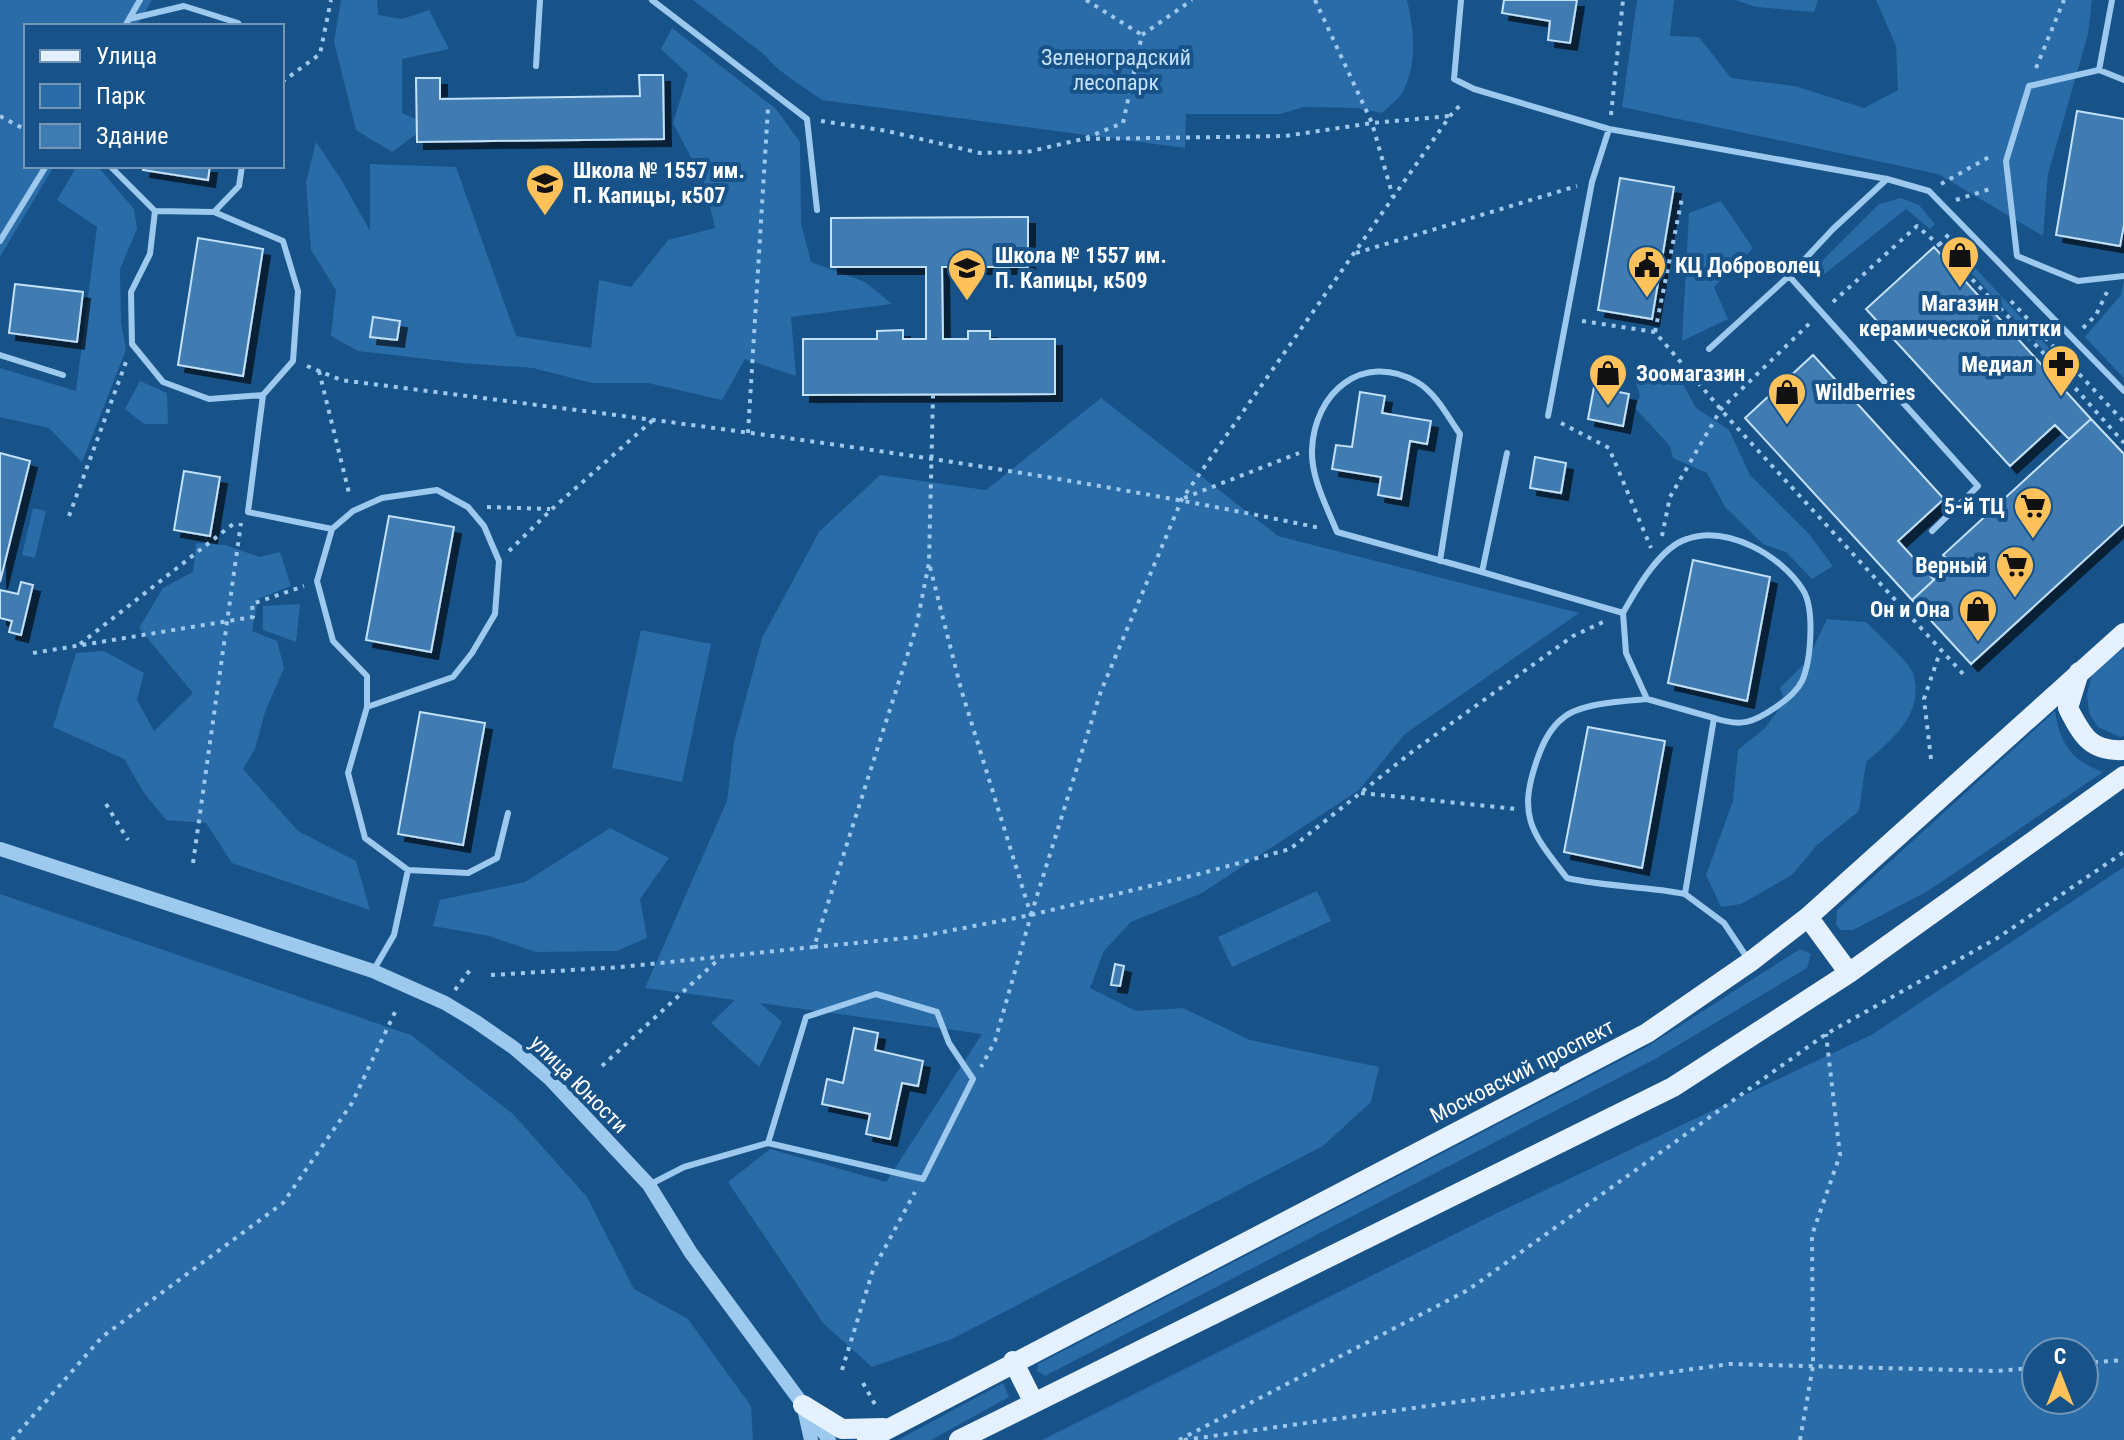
<svg xmlns="http://www.w3.org/2000/svg" width="2124" height="1440" font-family="'Roboto Condensed',sans-serif">
  <defs>
    <filter id="shadow"><feDropShadow dx="7" dy="7" stdDeviation="0" flood-color="#0009"/></filter>
  </defs>
  <rect width="100%" height="100%" fill="#175289"/>
  <path fill="#296ca7" fill-rule="evenodd" d="M 0,0 L 152,0 L 137,26 L 26,26 L 26,166 L 54,166 L 0,257 Z
    M 341,0 L 377,0 L 378,15 L 402,19 L 429,10 L 449,49 L 402,59 L 402,113 L 429,125 L 392,152 L 356,130 L 334,42 Z
    M 693,0 L 1407,0 C 1414,29 1418,68 1401,95 C 1396,101 1388,107 1382,113 L 1357,108 L 1304,107 L 1280,114 L 1186,114 L 1185,148 L 822,100 C 806,88 776,71 766,56 Z
    M 1637,0 L 1674,0 L 1670,36 L 1699,37 L 1731,78 L 1795,86 L 1864,108 L 1898,90 L 1896,46 L 1876,0 L 2092,0 L 2088,34 L 2048,174 L 2043,236 L 1938,174 L 1622,107 Z
    M 1735,0 L 1818,0 L 1814,12 L 1756,7 Z
    M 672,28 L 776,109 L 800,142 L 801,223 L 811,262 L 865,282 L 892,304 L 791,317 L 796,376 L 745,359 L 722,400 L 648,383 L 592,383 L 533,368 L 462,363 L 358,351 L 331,336 L 336,290 L 311,250 L 306,182 L 316,142 L 341,179 L 370,231 L 370,164 L 456,167 L 516,336 L 591,348 L 599,280 L 631,287 L 668,240 L 715,228 L 705,184 L 673,123 L 688,74 L 661,49 Z
    M 77,166 L 99,168 L 134,209 L 137,229 L 120,269 L 121,322 L 126,350 L 82,462 L 49,428 L 0,417 L 0,368 L 76,391 L 97,227 L 57,200 Z
    M 1901,198 L 1919,205 L 1935,224 L 1930,229 L 1906,209 L 1817,280 L 1812,271 L 1879,204 Z
    M 1721,201 L 1753,248 L 1714,287 L 1728,319 L 1682,341 L 1689,213 Z
    M 1953,244 L 2051,350 L 2047,354 L 1948,248 Z
    M 2124,281 L 2124,378 L 2085,337 L 2121,295 Z
    M 1633,373 L 1672,375 L 1683,384 L 1696,408 L 1729,430 L 1750,475 L 1809,534 L 1833,566 L 1812,579 L 1786,552 L 1763,544 L 1725,507 L 1707,473 L 1673,458 L 1670,446 L 1635,408 L 1640,396 Z
    M 140,381 L 167,393 L 168,424 L 144,424 L 125,409 Z
    M 1101,398 L 1278,536 L 1579,613 L 1405,734 L 1359,790 L 1202,893 L 1131,922 L 1104,951 L 1090,988 L 1136,1011 L 1183,1008 L 1250,1040 L 1379,1067 L 1371,1102 L 1323,1146 L 952,1339 L 872,1367 L 823,1323 L 728,1182 L 770,1149 L 886,1182 L 982,1034 L 760,1003 L 782,1022 L 759,1067 L 711,1023 L 735,1000 L 645,988 L 727,801 L 734,742 L 762,638 L 819,532 L 880,475 L 986,490 Z
    M 33,508 L 46,511 L 35,558 L 22,555 Z
    M 196,543 L 225,545 L 260,557 L 280,552 L 291,586 L 258,599 L 252,631 L 277,641 L 284,668 L 265,712 L 255,749 L 243,769 L 298,831 L 356,861 L 370,910 L 232,863 L 206,823 L 166,820 L 144,793 L 124,759 L 53,727 L 76,653 L 104,651 L 144,673 L 137,700 L 154,731 L 193,693 L 139,628 L 163,588 L 193,572 Z
    M 300,604 L 296,642 L 263,630 L 263,606 Z
    M 1827,619 L 1866,622 C 1876,632 1910,663 1913,673 C 1925,713 1893,739 1866,762 L 1859,811 L 1817,845 L 1792,875 L 1741,904 L 1721,907 L 1706,875 L 1733,801 L 1738,750 L 1765,728 L 1785,701 L 1780,688 L 1807,661 Z
    M 641,630 L 711,644 L 682,782 L 612,768 Z
    M 2124,648 L 2124,736 L 2120,737 L 2098,727 L 2089,713 L 2087,695 L 2092,673 Z
    M 2055,711 C 2060,744 2071,760 2103,772 L 1928,891 L 1853,930 L 1841,930 L 1836,925 L 1837,910 Z
    M 610,828 L 669,858 L 640,899 L 647,938 L 617,951 L 536,952 L 489,936 L 433,926 L 440,900 L 525,882 Z
    M 2124,867 L 2124,1440 L 1042,1440 L 1497,1213 L 1873,1034 ZM 2084,1352 L 2084,1400 L 2036,1400 L 2036,1352 Z
    M 1317,891 L 1331,921 L 1232,967 L 1218,937 Z
    M 0,894 L 411,1035 L 513,1114 L 587,1197 L 634,1289 L 688,1319 L 751,1406 L 753,1440 L 0,1440 Z
    M 1800,949 L 1811,954 L 1807,968 L 1655,1059 L 1045,1376 L 1037,1371 L 1038,1364 L 1648,1046 Z
    M 1003,1383 L 1009,1397 L 931,1440 L 898,1440 Z"/>
  <path fill="#3f7cb2" stroke="#c4e1fa" stroke-width="2" filter="url(#shadow)" d="M 1504,0 L 1577,0 L 1570,43 L 1548,40 L 1550,21 L 1502,13 Z
    M 639,75 L 663,75 L 664,139 L 417,142 L 416,78 L 440,78 L 440,99 L 640,96 Z
    M 2077,111 L 2124,119 L 2124,225 L 2120,246 L 2056,235 Z
    M 144,166 L 210,166 L 208,180 L 143,170 Z
    M 1620,178 L 1674,187 L 1652,319 L 1598,310 Z
    M 1028,217 L 1028,267 L 942,267 L 943,339 L 968,339 L 968,331 L 990,331 L 990,339 L 1055,339 L 1055,394 L 803,395 L 803,339 L 877,339 L 877,331 L 903,330 L 903,339 L 926,339 L 926,267 L 831,267 L 831,218 Z
    M 198,238 L 263,249 L 243,376 L 178,365 Z
    M 1934,247 L 2091,419 L 2069,439 L 2055,425 L 2010,466 L 1866,309 Z
    M 15,284 L 83,292 L 77,342 L 9,333 Z
    M 373,317 L 400,321 L 397,340 L 370,337 Z
    M 1813,355 L 1944,499 L 1898,541 L 1934,580 L 1912,600 L 1745,418 Z
    M 1594,387 L 1629,394 L 1623,426 L 1588,419 Z
    M 1360,392 L 1385,396 L 1382,413 L 1431,421 L 1427,444 L 1410,441 L 1401,499 L 1378,495 L 1381,477 L 1332,469 L 1336,445 L 1352,447 Z
    M 2091,419 L 2124,454 L 2124,524 L 1971,664 L 1912,600 L 1951,564 L 1943,555 Z
    M 0,453 L 30,461 L 0,582 Z
    M 1535,457 L 1566,463 L 1561,493 L 1530,488 Z
    M 184,471 L 220,477 L 210,536 L 174,530 Z
    M 389,516 L 454,527 L 431,652 L 366,640 Z
    M 1693,560 L 1770,577 L 1747,701 L 1668,683 Z
    M 21,582 L 33,585 L 21,635 L 9,632 L 12,621 L 0,618 L 0,590 L 18,594 Z
    M 420,712 L 485,723 L 463,845 L 398,834 Z
    M 1588,727 L 1665,741 L 1642,868 L 1564,852 Z
    M 1115,964 L 1124,966 L 1120,986 L 1111,985 Z
    M 854,1028 L 878,1033 L 875,1050 L 923,1061 L 918,1086 L 902,1083 L 890,1139 L 866,1134 L 870,1114 L 822,1104 L 827,1079 L 843,1083 Z"/>
  <g fill="none" stroke-linecap="round" stroke-linejoin="round">
    <path stroke="#9ec9ee" stroke-width="4" stroke-dasharray="4 6" stroke-linecap="butt" d="M 1086,0 L 1142,35
      M 1315,0 L 1372,123 L 1393,197
      M 2036,68 L 2064,0
      M 282,82 L 320,54 L 331,0
      M 1611,115 L 1623,0
      M 0,116 L 26,130
      M 821,121 L 887,131 L 980,153 L 1027,152 L 1083,139 L 1123,123 L 1142,35 L 1192,0
      M 1086,139 L 1285,136 L 1372,123 L 1450,116
      M 1941,184 L 1989,157 L 1991,153
      M 1956,200 L 1993,188
      M 1939,245 L 1950,233
      M 1356,253 L 1577,186
      M 2011,301 L 2124,422
      M 1833,302 L 1917,226 L 1939,245 L 2052,362 L 2124,443
      M 1582,321 L 1655,332 L 1730,420 L 1965,676
      M 2083,328 L 2096,315 L 2107,292
      M 1655,332 L 1682,198
      M 307,366 L 341,380 C 668,422 997,460 1320,528
      M 319,371 L 350,497
      M 1561,423 L 1609,448 L 1651,548
      M 748,433 L 768,108
      M 1184,498 L 1299,453
      M 487,507 L 550,509
      M 69,516 L 126,362
      M 1662,536 L 1670,497 L 1721,409 L 1811,322
      M 509,551 L 552,509 L 653,420
      M 930,567 L 961,689 L 1031,915 L 995,1041 L 981,1067
      M 80,644 L 237,521
      M 33,653 L 253,617 L 252,604 L 304,586
      M 1931,759 L 1924,699 L 1940,652
      M 1361,793 L 1516,809
      M 106,804 L 128,840
      M 193,863 L 241,523
      M 1031,915 L 1101,691 L 1182,499 L 1450,116 L 1463,102
      M 814,947 L 917,937 L 1031,915 L 1199,874 L 1290,849 L 1413,751 L 1573,636 L 1603,622
      M 491,975 L 621,967 L 814,947 L 916,628 L 929,563 L 933,395
      M 455,990 L 473,966
      M 602,1066 L 720,958
      M 2084,1363 L 2124,1360
      M 842,1370 L 873,1270 L 915,1192
      M 863,1383 L 876,1406
      M 12,1440 L 102,1337 L 283,1203 L 352,1103 L 396,1010
      M 1179,1440 L 1468,1290 L 1826,1034 L 1999,937 L 2124,852
      M 1184,1440 L 1729,1364 L 1997,1371 L 2036,1368
      M 1800,1440 L 1813,1366 L 1812,1235 L 1840,1155 L 1826,1034"/>
    <path stroke="#9ec9ee" stroke-width="6" d="M 652,0 L 807,119 L 817,210
      M 1461,0 L 1454,79 L 1474,89 L 1609,129 L 1887,179 L 1929,191 L 2124,391
      M 2112,0 L 2099,70 L 2124,80
      M 129,19 L 184,6 L 238,23 L 240,26
      M 125,26 L 140,0
      M 536,66 L 540,0
      M 2099,70 L 2029,86 L 2006,161 L 2017,256 L 2078,281 L 2124,276
      M 110,166 L 155,211 L 214,212 L 239,186 L 242,166
      M 155,211 L 150,254 L 131,292 L 132,344 L 163,382 L 209,399 L 263,395 L 293,361 L 298,291 L 283,241 L 214,212
      M 0,241 L 46,166
      M 1789,276 L 1978,486 L 1932,531
      M 1709,349 L 1789,276 L 1833,229 L 1887,179
      M 0,355 L 63,375
      M 263,395 L 248,512 L 332,529 L 317,581 L 333,641 L 367,676 L 367,707 L 348,773 L 365,838 L 408,870 L 468,873 L 497,858 L 508,813
      M 1548,416 L 1592,182 L 1609,129
      M 1507,453 L 1482,572 L 1623,613 L 1626,653 L 1647,699 L 1714,718 L 1685,894 L 1724,923 L 1748,959
      M 332,529 L 353,511 L 382,498 L 437,490 L 468,507 L 484,526 L 499,561 L 495,614 L 472,653 L 453,677 L 367,707
      M 1440,561 L 1460,434 C 1448,417 1436,393 1417,382 C 1362,351 1314,393 1312,450 C 1311,478 1327,507 1337,532 L 1482,572
      M 1623,613 C 1636,590 1660,547 1687,539 C 1727,525 1781,555 1803,590 C 1815,609 1811,661 1802,681 C 1797,691 1785,701 1776,707 C 1753,723 1741,727 1714,718
      M 1647,699 C 1625,701 1580,703 1563,718 C 1550,728 1542,745 1537,760 C 1517,817 1532,833 1567,878 C 1606,887 1646,886 1685,894
      M 373,971 L 394,935 L 408,870
      M 649,1185 L 684,1167 L 768,1143 L 806,1017 L 876,994 L 937,1012 L 949,1043 L 973,1079 L 923,1179 L 768,1143"/>
    <path stroke="#9ec9ee" stroke-width="14" d="M 0,849 L 373,971 L 445,1003 L 475,1021 L 514,1048 L 550,1079 L 649,1185 L 691,1253 L 829,1440
      M 805,1413 L 811,1440"/>
    <path stroke="#e5f1ff" stroke-width="20" d="M 2079,672 L 2068,708 C 2082,735 2090,752 2124,750
      M 1808,917 L 1849,973
      M 1013,1361 L 1034,1403
      M 803,1405 L 842,1429 L 884,1428
      M 867,1440 L 1647,1033 L 1750,962 L 1808,917 L 2124,633
      M 959,1440 L 1673,1087 L 1849,973 L 2124,776"/>
  </g>
  <defs>
    <symbol id="school-pin" viewBox="-11 -11 22 30"><path d="M0 17L-7.5 6A9.5 9.5 0 1 1 7.5 6Z" fill="#ffc25b" stroke="#175289"/><path d="M0-5L7-2L0 1L-7-2ZM-4 1L0 2.5L4 1V4Q0 6-4 4Z" fill="#111"/></symbol>
    <symbol id="shop-pin" viewBox="-11 -11 22 30"><path d="M0 17L-7.5 6A9.5 9.5 0 1 1 7.5 6Z" fill="#ffc25b" stroke="#175289"/><path d="M-5-2.5h2.3a2.7 3.5 0 0 1 5.4 0H5L5.5 6h-11ZM-1.5-2.5h3a1.5 2.3 0 0 0-3 0Z" fill="#111"/></symbol>
    <symbol id="civic-pin" viewBox="-11 -11 22 30"><path d="M0 17L-7.5 6A9.5 9.5 0 1 1 7.5 6Z" fill="#ffc25b" stroke="#175289"/><path d="M-.6-6.5H3V-4.5H.6V-3L4-1V1h2V6H-6V1h2V-1L-.6-3ZM-1.2 2.5V6h2.4V2.5Z" fill="#111"/></symbol>
    <symbol id="pharmacy-pin" viewBox="-11 -11 22 30"><path d="M0 17L-7.5 6A9.5 9.5 0 1 1 7.5 6Z" fill="#ffc25b" stroke="#175289"/><path d="M-2-6h4v4h4v4h-4v4h-4v-4h-4v-4h4Z" fill="#111"/></symbol>
    <symbol id="supermarket-pin" viewBox="-11 -11 22 30"><path d="M0 17L-7.5 6A9.5 9.5 0 1 1 7.5 6Z" fill="#ffc25b" stroke="#175289"/><path d="M-6-5.5h2.5l.6 2H6L4.5 2H-2.5L-4.4-4H-6ZM-1.5 3.2a1.3 1.3 0 1 0 .1 0ZM3 3.2a1.3 1.3 0 1 0 .1 0Z" fill="#111"/></symbol>
  </defs>
  <g fill-rule="evenodd">
    <use href="#school-pin" x="523" y="161" width="44" height="60"/>
    <use href="#shop-pin" x="1938" y="233" width="44" height="60"/>
    <use href="#civic-pin" x="1625" y="243" width="44" height="60"/>
    <use href="#school-pin" x="945" y="246" width="44" height="60"/>
    <use href="#pharmacy-pin" x="2039" y="342" width="44" height="60"/>
    <use href="#shop-pin" x="1586" y="351" width="44" height="60"/>
    <use href="#shop-pin" x="1765" y="370" width="44" height="60"/>
    <use href="#supermarket-pin" x="2011" y="484" width="44" height="60"/>
    <use href="#supermarket-pin" x="1993" y="543" width="44" height="60"/>
    <use href="#shop-pin" x="1956" y="587" width="44" height="60"/>
  </g>
  <g text-anchor="middle" dominant-baseline="central" stroke-width="8" stroke-linejoin="round" paint-order="stroke">
    <g font-size="22" fill="#c4e1fa" stroke="#175289">
      <text x="1116" y="57">Зеленоградский<tspan x="1116" dy="25">лесопарк</tspan></text>
    </g>
    <g font-size="22" font-weight="bold" fill="#fff" stroke="#175289" text-anchor="start">
      <text x="573" y="170">Школа № 1557 им.<tspan x="573" dy="25">П. Капицы, к507</tspan></text>
      <text x="995" y="255">Школа № 1557 им.<tspan x="995" dy="25">П. Капицы, к509</tspan></text>
      <text x="1675" y="265">КЦ Доброволец</text>
      <text x="1960" y="303" text-anchor="middle">Магазин<tspan x="1960" dy="25">керамической плитки</tspan></text>
      <text x="2033" y="364" text-anchor="end">Медиал</text>
      <text x="1636" y="373">Зоомагазин</text>
      <text x="1815" y="392">Wildberries</text>
      <text x="2005" y="506" text-anchor="end">5-й ТЦ</text>
      <text x="1987" y="565" text-anchor="end">Верный</text>
      <text x="1950" y="609" text-anchor="end">Он и Она</text>
    </g>
    <g font-size="22" fill="#fff" stroke="#175289">
      <text transform="translate(1522 1071) rotate(-27)">Московский проспект</text>
      <text transform="translate(579 1084) rotate(45)">улица Юности</text>
    </g>
  </g>
  <rect x="24" y="24" width="260" height="144" fill="#175289" stroke="#7497b8" stroke-width="2"/>
  <rect x="40" y="50" width="40" height="12" fill="#e5f1ff" stroke="#7497b8" stroke-width="2"/>
  <text x="96" y="64" font-size="24" fill="#ffffff">Улица</text>
  <rect x="40" y="84" width="40" height="24" fill="#296ca7" stroke="#7497b8" stroke-width="2"/>
  <text x="96" y="104" font-size="24" fill="#ffffff">Парк</text>
  <rect x="40" y="124" width="40" height="24" fill="#3f7cb2" stroke="#7497b8" stroke-width="2"/>
  <text x="96" y="144" font-size="24" fill="#ffffff">Здание</text>
  <g transform="translate(2060 1376)"><circle r="38" fill="#175289" stroke="#7497b8" stroke-width="2"/>
  <path d="M0-6L14 30L0 20L-14 30Z" fill="#ffc25b"/>
  <text y="-12" font-size="22" font-weight="bold" text-anchor="middle" fill="#ffffff">С</text>
  </g>
</svg>
